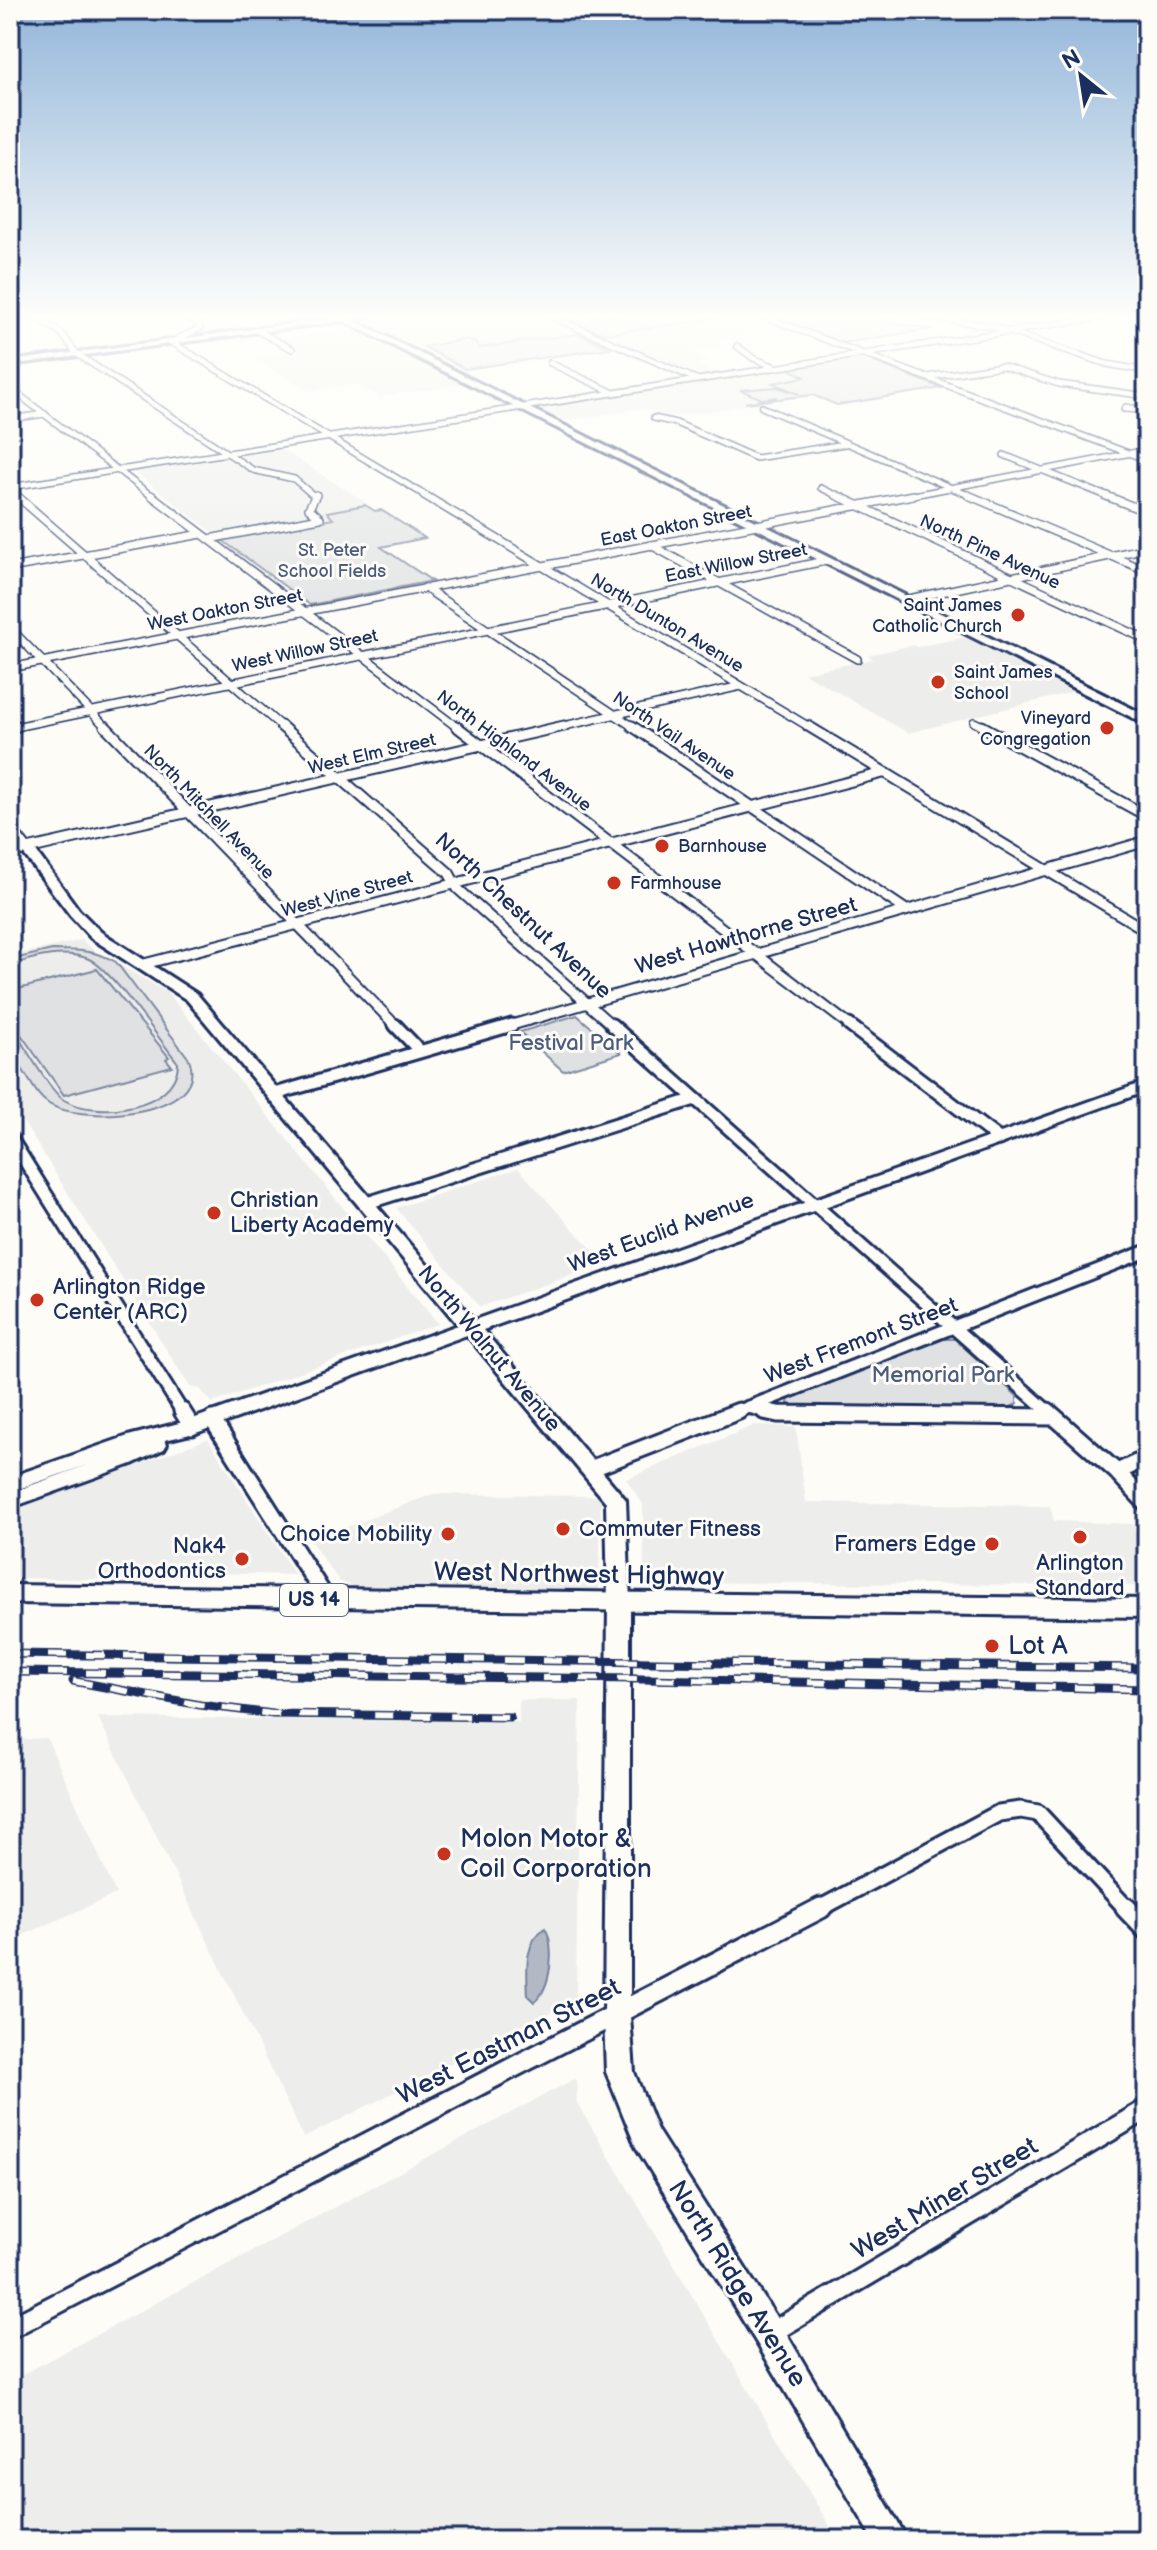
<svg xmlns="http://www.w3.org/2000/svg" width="1157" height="2550" font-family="'Balsamiq Sans',sans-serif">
  <rect width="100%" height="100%" fill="#fdfcf7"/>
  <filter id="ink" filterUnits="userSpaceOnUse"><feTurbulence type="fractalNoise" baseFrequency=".0125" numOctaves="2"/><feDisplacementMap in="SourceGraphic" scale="16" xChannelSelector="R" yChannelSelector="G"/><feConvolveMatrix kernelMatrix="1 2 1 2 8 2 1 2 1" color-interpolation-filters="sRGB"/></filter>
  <g filter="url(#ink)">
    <path fill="#edeeec" d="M 385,316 L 538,316 L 615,348 L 465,370 L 362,319 Z
      M 735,316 L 751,316 L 789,331 L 722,340 L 719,347 L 691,351 L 711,361 L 697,364 L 719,373 L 702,376 L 604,334 Z
      M 349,329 L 397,353 L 405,354 L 463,384 L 380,397 L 355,384 L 310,391 L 251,357 L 302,349 L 279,339 Z
      M 788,368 L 805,376 L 775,384 L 801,394 L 718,410 L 665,417 L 644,408 L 561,422 L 534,408 Z
      M 280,448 L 368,504 L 328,512 L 334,519 L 222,540 L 133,471 Z
      M 965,637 L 1073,692 L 908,733 L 804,673 L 873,659 L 868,655 L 913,645 L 917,647 Z
      M 82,940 L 95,951 L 167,992 L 438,1324 L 212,1403 L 200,1389 L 190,1387 L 10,1101 L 10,956 Z
      M 518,1168 L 581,1238 L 607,1263 L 480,1307 L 396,1208 Z
      M 755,1425 L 796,1427 L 806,1502 L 1050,1506 L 1054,1521 L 1133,1524 L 1147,1561 L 1147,1586 L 644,1582 L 643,1504 L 626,1479 Z
      M 208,1439 L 295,1575 L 210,1573 L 152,1580 L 10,1578 L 10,1511 Z
      M 433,1494 L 601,1496 L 599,1589 L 364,1590 L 339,1581 L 310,1541 Z
      M 519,1700 L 580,1700 L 576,2000 L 304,2138 L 98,1717 L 519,1722 Z
      M 47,1738 L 116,1894 L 10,1941 L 10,1740 Z
      M 576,2078 L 577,2103 L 838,2540 L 10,2540 L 10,2381 Z"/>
    <path fill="#e0e1e3" stroke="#7e88a0" stroke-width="2" d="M 560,316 L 735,316 L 604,334 Z
      M 771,316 L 895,316 L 885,322 L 932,329 L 843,343 Z
      M 578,334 L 610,348 L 465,369 L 424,347 L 467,339 L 477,344 L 478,348 Z
      M 861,357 L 941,388 L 837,405 L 813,395 L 745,403 L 777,397 L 762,399 L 740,390 L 777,387 L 799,394 L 773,383 L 805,377 L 788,368 Z
      M 365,505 L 375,511 L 381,510 L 425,538 L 381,547 L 432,581 L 310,605 L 222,540 L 333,519 L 327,512 Z
      M 52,950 C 75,950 96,950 116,962 L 189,1059 C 211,1116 83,1125 49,1104 C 38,1097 33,1086 26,1075 C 12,1054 10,1049 10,1024 C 21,1040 50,1092 64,1100 C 96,1119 177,1110 178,1063 C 160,1040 111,969 89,959 C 65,950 32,956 10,967 L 10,960 Z
      M 97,969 L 169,1057 L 166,1059 L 172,1066 L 64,1095 L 10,1019 L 10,991 Z
      M 577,1015 L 621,1053 L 563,1071 L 520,1032 Z
      M 944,1339 L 955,1339 L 1017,1396 L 1017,1404 L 1004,1410 L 795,1408 L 788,1403 L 789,1398 Z"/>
    <path fill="#b3b8c5" stroke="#76819c" stroke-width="2" d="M 545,1928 C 556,1945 551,1991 534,2002 L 528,1996 C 527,1972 523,1943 545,1928 Z"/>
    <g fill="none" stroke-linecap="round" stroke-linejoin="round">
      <defs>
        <path id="street-far5" d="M 35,316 L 62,334 L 77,354 L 253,470 L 294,479 L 315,497
          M 550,316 L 698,380
          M 762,316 L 1147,460
          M 920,316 L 992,326 L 1107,364 L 1147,371
          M 256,330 L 292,349
          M 171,342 L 428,497
          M 171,342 L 200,328 L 198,323 L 186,316
          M 737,346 L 753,358 L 773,366
          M 550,363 L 614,393
          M 928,377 L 1002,366 L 1059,384 L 1147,396
          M 10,388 L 153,497
          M 762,407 L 973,497
          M 1126,407 L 1142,410 L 1124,409 Z
          M 654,418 L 676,423 L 756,458 L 845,444
          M 10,419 L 45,414
          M 1004,455 L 1109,497
          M 10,487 L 1108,316
          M 821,488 L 840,497
          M 10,490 L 18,497
          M 903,497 L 1147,450"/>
        <path id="street-far4" d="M 16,495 L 283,728
          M 151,495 L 458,728
          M 316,495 L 309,508 L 320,518
          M 424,495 L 811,728
          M 836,495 L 1147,640
          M 968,495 L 1147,571
          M 1104,495 L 1147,512
          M 209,539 L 320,518
          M 651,545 L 857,659
          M 10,568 L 202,534
          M 425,588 L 635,728
          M 904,600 L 1147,548
          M 10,628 L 107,728
          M 10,668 L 913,495
          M 974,722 L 986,728
          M 10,728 L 825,561
          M 555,728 L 741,686"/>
        <path id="street-far3" d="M 105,726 L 397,1027
          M 281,726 L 449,873 L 458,889 L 614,1027
          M 456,726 L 852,1027
          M 632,726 L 906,910
          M 808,726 L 1147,931
          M 982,726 L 1147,816
          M 10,728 L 18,726
          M 10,827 L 27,849
          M 10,853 L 564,726
          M 144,964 L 883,773
          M 505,1027 L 1147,841"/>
        <path id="street-far2" d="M 395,1025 L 420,1051
          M 612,1025 L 1050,1413
          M 849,1025 L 999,1139
          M 275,1094 L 512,1025
          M 10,1137 L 183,1413
          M 367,1203 L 695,1099
          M 748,1407 L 772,1413
          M 734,1413 L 1147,1251"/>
        <path id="street-far1" d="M 182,1411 L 192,1427
          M 764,1411 L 778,1414 L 1052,1417
          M 1048,1411 L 1117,1472 L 1147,1504
          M 212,1419 L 327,1600
          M 590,1469 L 739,1411
          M 1117,1472 L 1147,1458
          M 817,1910 L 999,1813 L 1021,1810 L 1038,1813 L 1128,1910"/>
        <path id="street" d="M 1126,1908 L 1147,1930
          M 10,2328 L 821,1908
          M 769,2334 L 1147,2109"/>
        <path id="secondary" d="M 336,316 L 371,316 L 353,320 L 1147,716 L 1147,725 L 344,321 L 10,365 L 10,361 L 337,318 Z
          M 27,845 L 32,846 L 79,910 L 101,932 L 197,994 L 474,1320 L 1147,1081 L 1147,1091 L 483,1330 L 626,1500 L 630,1604 L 630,2016 L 634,2072 L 657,2130 L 780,2323 L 908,2540 L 874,2540 L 758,2345 L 636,2147 L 606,2072 L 604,2016 L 608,1604 L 606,1502 L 467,1335 L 199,1432 L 165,1440 L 167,1444 L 164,1449 L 132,1464 L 10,1508 L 10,1493 L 90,1464 L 10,1492 L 10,1477 L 128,1436 L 187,1421 L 458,1325 L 187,1000 L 91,938 L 70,915 L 20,849 Z"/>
        <path id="primary" d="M 10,1585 L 1147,1599 L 1147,1617 L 10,1603 Z"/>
      </defs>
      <use href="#street-far5" stroke="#1b2f5e" stroke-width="8"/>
      <use href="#street-far4" stroke="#1b2f5e" stroke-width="10"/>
      <use href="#street-far3" stroke="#1b2f5e" stroke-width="13"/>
      <use href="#street-far2" stroke="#1b2f5e" stroke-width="17"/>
      <use href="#street-far1" stroke="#1b2f5e" stroke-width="21"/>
      <use href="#street" stroke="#1b2f5e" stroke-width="25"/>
      <use href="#secondary" stroke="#1b2f5e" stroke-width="6"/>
      <use href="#primary" stroke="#1b2f5e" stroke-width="6"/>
      <use href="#street-far5" stroke="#fdfcf7" stroke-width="5"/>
      <use href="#street-far4" stroke="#fdfcf7" stroke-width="7"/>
      <use href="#street-far3" stroke="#fdfcf7" stroke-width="9"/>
      <use href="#street-far2" stroke="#fdfcf7" stroke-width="11"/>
      <use href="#street-far1" stroke="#fdfcf7" stroke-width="15"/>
      <use href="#street" stroke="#fdfcf7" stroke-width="19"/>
      <use href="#secondary" fill="#fdfcf7" fill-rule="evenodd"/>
      <use href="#primary" fill="#fdfcf7" fill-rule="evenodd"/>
      <defs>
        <path id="rail" d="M 10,1654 L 1147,1668
          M 10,1672 L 643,1679 L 1147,1689
          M 73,1681 L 200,1705 L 273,1714 L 510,1717"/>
      </defs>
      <use href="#rail" stroke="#1b2f5e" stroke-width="9"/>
      <use href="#rail" stroke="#fdfcf7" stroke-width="6" stroke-dasharray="19" stroke-linecap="butt"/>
    </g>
  </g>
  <linearGradient id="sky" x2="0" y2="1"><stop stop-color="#93b6da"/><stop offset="0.47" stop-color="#fefefb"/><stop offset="1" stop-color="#fefefb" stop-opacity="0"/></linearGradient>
  <rect width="1157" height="673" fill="url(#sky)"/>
  <g fill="#c8321e" stroke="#fdfcf7" stroke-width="3">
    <circle cx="1018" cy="615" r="8"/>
    <circle cx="938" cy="682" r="8"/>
    <circle cx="1107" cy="728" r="8"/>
    <circle cx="662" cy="846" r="8"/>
    <circle cx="614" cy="883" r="8"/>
    <circle cx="214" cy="1213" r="8"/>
    <circle cx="37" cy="1300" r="8"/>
    <circle cx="563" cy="1529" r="8"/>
    <circle cx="448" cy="1534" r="8"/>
    <circle cx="1080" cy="1537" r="8"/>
    <circle cx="992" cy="1544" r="8"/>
    <circle cx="242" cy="1559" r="8"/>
    <circle cx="992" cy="1646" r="8"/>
    <circle cx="444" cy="1854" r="8"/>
  </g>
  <g text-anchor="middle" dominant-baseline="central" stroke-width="6" stroke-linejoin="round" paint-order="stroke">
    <g font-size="18" fill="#1b2f5e" stroke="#fdfcf7">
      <text transform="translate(676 526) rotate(-11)">East Oakton Street</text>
      <text transform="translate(990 552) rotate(25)">North Pine Avenue</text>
      <text transform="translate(736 563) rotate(-11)">East Willow Street</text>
      <text transform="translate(225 610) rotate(-11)">West Oakton Street</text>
      <text transform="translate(667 623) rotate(31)">North Dunton Avenue</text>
      <text transform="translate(305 651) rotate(-12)">West Willow Street</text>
      <text transform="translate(674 736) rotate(34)">North Vail Avenue</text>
      <text transform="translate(514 751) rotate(37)">North Highland Avenue</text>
      <text transform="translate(372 754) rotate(-13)">West Elm Street</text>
      <text transform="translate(209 812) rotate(46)">North Mitchell Avenue</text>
      <text transform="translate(347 894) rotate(-15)">West Vine Street</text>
    </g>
    <g font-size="18" fill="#4c5c7f" stroke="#fdfcf7">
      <text x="332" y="550">St. Peter<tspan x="332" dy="21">School Fields</tspan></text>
    </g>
    <g font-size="18" fill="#1b2f5e" stroke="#fdfcf7" text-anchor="start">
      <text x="1002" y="605" text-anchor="end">Saint James<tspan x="1002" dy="21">Catholic Church</tspan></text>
      <text x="954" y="672">Saint James<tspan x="954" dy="21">School</tspan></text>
      <text x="1091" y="718" text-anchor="end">Vineyard<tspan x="1091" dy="21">Congregation</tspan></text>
      <text x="678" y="846">Barnhouse</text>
      <text x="630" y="883">Farmhouse</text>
    </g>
    <rect fill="#fdfcf7" stroke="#5f6c8c" stroke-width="2" x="280" y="1584" width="68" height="32" rx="6"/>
    <g font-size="20" font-weight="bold" fill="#1b2f5e">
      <text x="314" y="1600">US 14</text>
    </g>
    <g font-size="22" fill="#1b2f5e" stroke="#fdfcf7">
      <text transform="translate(523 916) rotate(43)">North Chestnut Avenue</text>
      <text transform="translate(746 936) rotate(-16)">West Hawthorne Street</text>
      <text transform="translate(661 1233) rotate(-20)">West Euclid Avenue</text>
      <text transform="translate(861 1341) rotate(-21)">West Fremont Street</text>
      <text transform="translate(489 1349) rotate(50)">North Walnut Avenue</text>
    </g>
    <g font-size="22" fill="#4c5c7f" stroke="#fdfcf7">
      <text x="571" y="1043">Festival Park</text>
      <text x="943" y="1375">Memorial Park</text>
    </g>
    <g font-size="22" fill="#1b2f5e" stroke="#fdfcf7" text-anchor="start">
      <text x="230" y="1200">Christian<tspan x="230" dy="25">Liberty Academy</tspan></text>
      <text x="53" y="1287">Arlington Ridge<tspan x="53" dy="25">Center (ARC)</tspan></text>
      <text x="579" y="1529">Commuter Fitness</text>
      <text x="432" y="1534" text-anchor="end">Choice Mobility</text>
      <text x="976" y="1544" text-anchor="end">Framers Edge</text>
      <text x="226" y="1546" text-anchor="end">Nak4<tspan x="226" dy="25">Orthodontics</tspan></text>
      <text x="1080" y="1563" text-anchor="middle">Arlington<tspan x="1080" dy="25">Standard</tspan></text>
    </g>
    <g font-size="26" fill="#1b2f5e" stroke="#fdfcf7">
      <text transform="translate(579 1575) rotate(1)">West Northwest Highway</text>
      <text transform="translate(509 2042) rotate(-27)">West Eastman Street</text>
      <text transform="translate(945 2199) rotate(-31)">West Miner Street</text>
      <text transform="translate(737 2284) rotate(58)">North Ridge Avenue</text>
    </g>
    <g font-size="26" fill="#1b2f5e" stroke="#fdfcf7" text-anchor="start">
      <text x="1008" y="1646">Lot A</text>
      <text x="460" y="1839">Molon Motor &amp;<tspan x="460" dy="30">Coil Corporation</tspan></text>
    </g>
  </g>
  <rect width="1157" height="2550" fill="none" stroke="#fdfcf7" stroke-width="40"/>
  <rect x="20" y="20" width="1117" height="2510" fill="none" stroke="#1b2f5e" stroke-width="3" filter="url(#ink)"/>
  <g transform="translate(1081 76) rotate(330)" stroke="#fdfcf7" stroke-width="6" paint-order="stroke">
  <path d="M0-6L14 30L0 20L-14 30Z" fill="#1b2f5e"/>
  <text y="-12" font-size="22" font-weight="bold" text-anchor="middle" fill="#1b2f5e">N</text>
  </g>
</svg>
